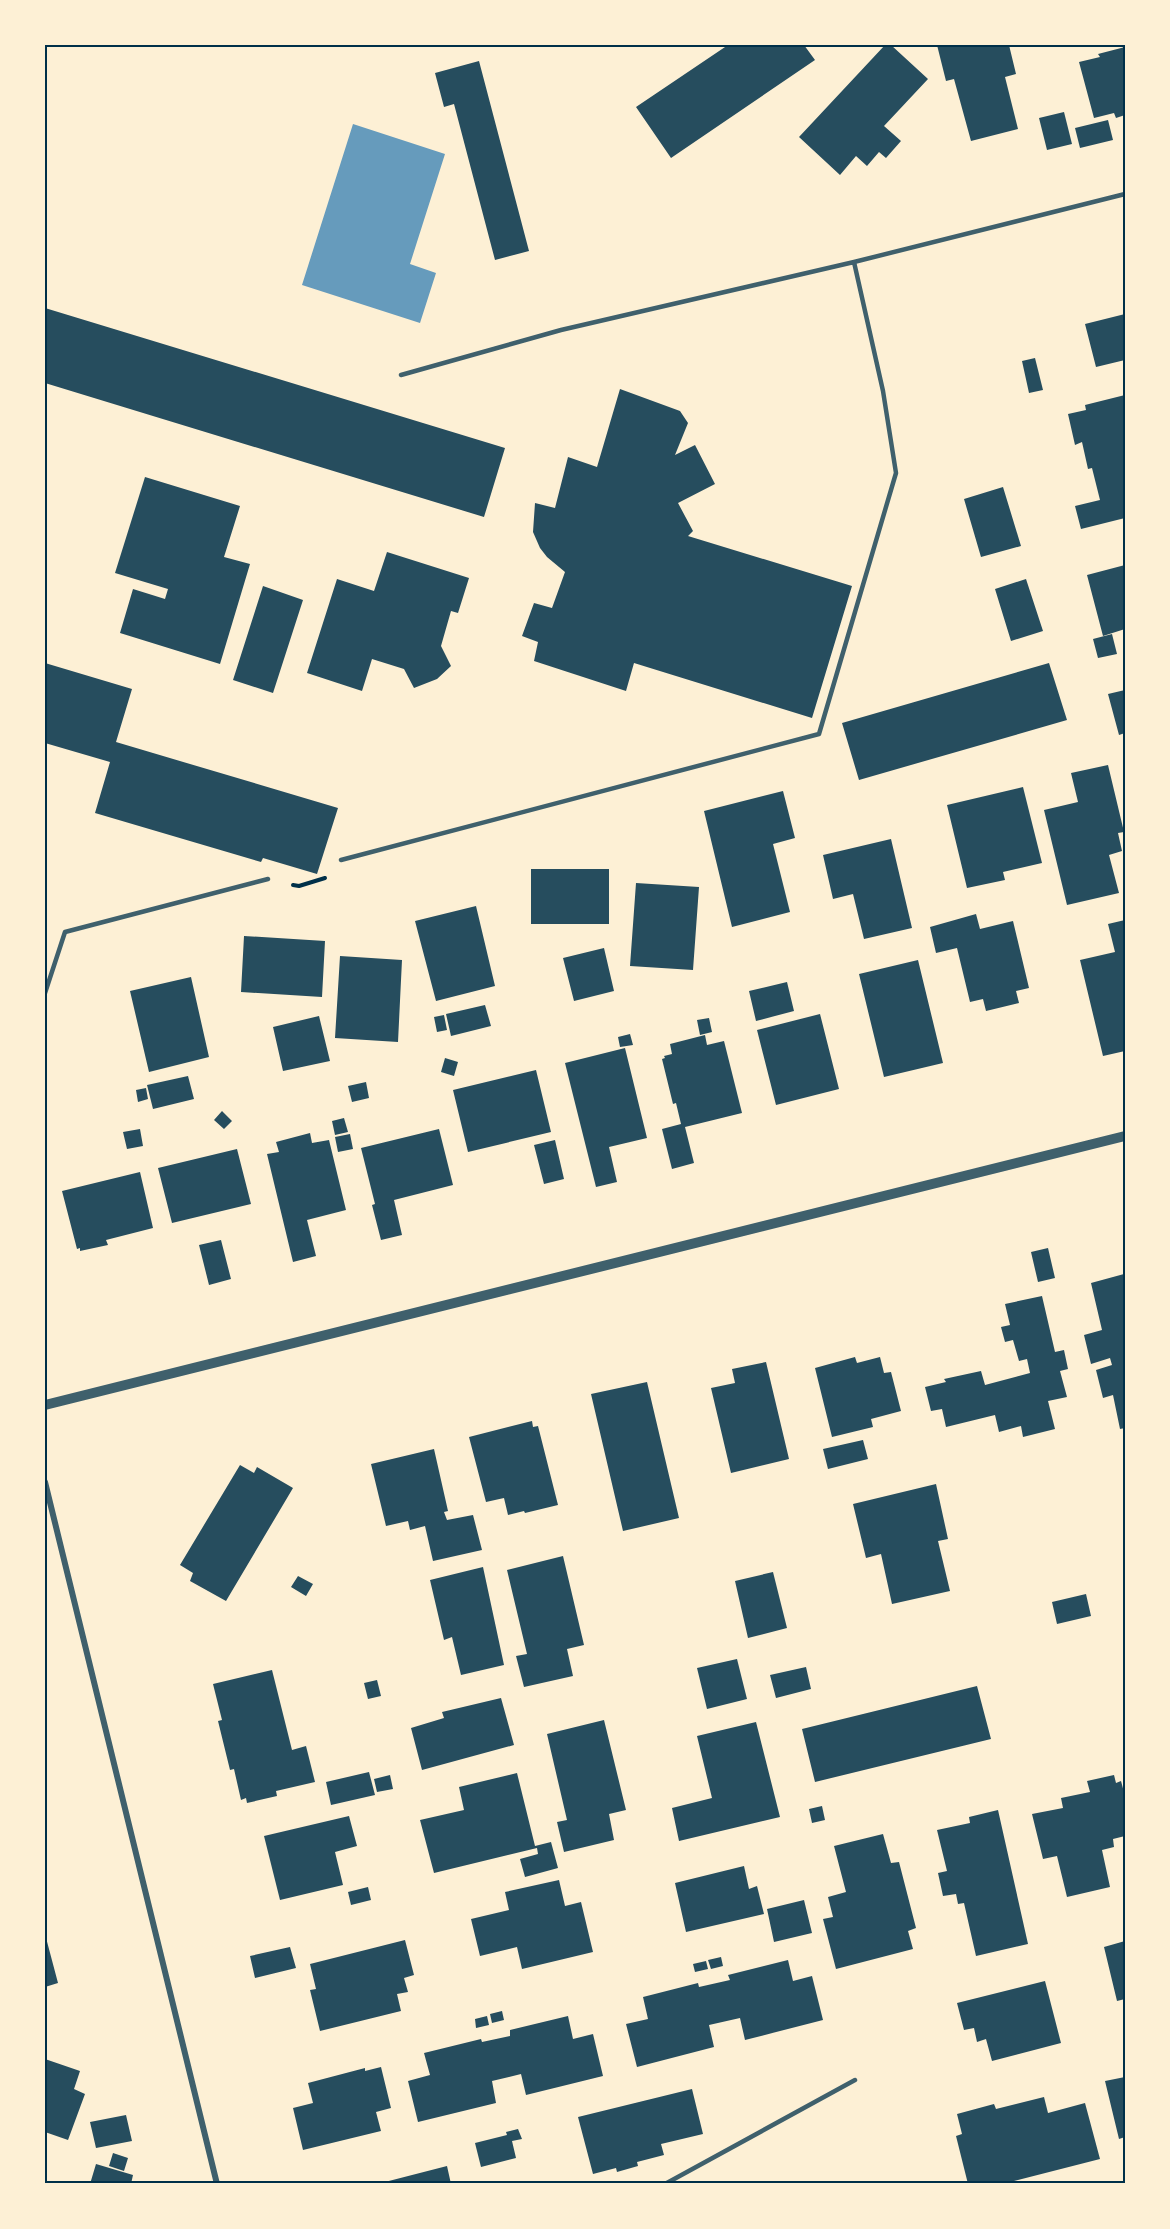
<svg xmlns="http://www.w3.org/2000/svg" width="1170" height="2229" font-family="'Open Sans',sans-serif">
  <rect width="100%" height="100%" fill="#fdf0d5"/>
  <path fill="#669bbc" d="M 353,124 L 445,154 L 410,264 L 436,273 L 420,323 L 302,285 Z"/>
  <path fill="#264d5e" d="M 728,45 L 804,45 L 815,60 L 671,158 L 636,107 Z
    M 885,45 L 891,45 L 928,79 L 884,126 L 901,141 L 886,158 L 879,152 L 867,166 L 856,156 L 840,175 L 799,137 Z
    M 937,45 L 1009,45 L 1016,74 L 1005,77 L 1018,129 L 971,141 L 954,79 L 946,81 Z
    M 1125,47 L 1125,115 L 1116,118 L 1114,113 L 1094,118 L 1079,62 L 1100,57 L 1098,54 Z
    M 479,61 L 529,251 L 495,260 L 454,104 L 444,107 L 435,73 Z
    M 1064,112 L 1072,144 L 1047,150 L 1039,118 Z
    M 1108,120 L 1113,140 L 1080,148 L 1075,128 Z
    M 45,308 L 505,448 L 484,517 L 45,383 Z
    M 1125,314 L 1125,360 L 1096,367 L 1085,324 Z
    M 1035,358 L 1043,390 L 1029,393 L 1022,361 Z
    M 620,389 L 680,411 L 688,423 L 675,455 L 695,445 L 715,484 L 678,503 L 693,531 L 688,536 L 852,586 L 812,718 L 634,663 L 626,691 L 534,661 L 538,642 L 522,636 L 534,603 L 552,608 L 565,572 L 547,557 L 540,548 L 533,532 L 535,503 L 555,508 L 568,457 L 597,467 Z
    M 1125,395 L 1125,518 L 1081,529 L 1075,506 L 1100,500 L 1092,468 L 1088,469 L 1082,442 L 1075,445 L 1068,414 L 1086,410 L 1085,405 Z
    M 145,477 L 240,506 L 224,557 L 250,564 L 220,664 L 120,633 L 133,589 L 165,599 L 168,589 L 115,573 Z
    M 1003,487 L 1021,546 L 981,557 L 964,499 Z
    M 387,552 L 469,578 L 458,613 L 451,611 L 441,646 L 451,666 L 437,679 L 414,688 L 404,669 L 372,659 L 362,691 L 307,673 L 337,579 L 374,591 Z
    M 1125,565 L 1125,629 L 1103,636 L 1087,575 Z
    M 1026,579 L 1043,631 L 1011,641 L 995,589 Z
    M 263,586 L 303,600 L 273,693 L 233,680 Z
    M 1112,634 L 1117,654 L 1098,658 L 1093,639 Z
    M 45,663 L 132,689 L 116,742 L 338,808 L 317,874 L 263,858 L 261,862 L 95,813 L 110,762 L 45,743 Z
    M 1049,663 L 1067,720 L 859,780 L 842,723 Z
    M 1125,690 L 1125,733 L 1119,735 L 1108,694 Z
    M 1108,765 L 1124,832 L 1118,833 L 1122,851 L 1109,855 L 1119,893 L 1067,905 L 1044,810 L 1078,802 L 1071,773 Z
    M 1023,787 L 1042,863 L 1003,872 L 1005,880 L 967,888 L 947,805 Z
    M 783,791 L 795,838 L 773,844 L 790,912 L 732,927 L 704,811 Z
    M 891,839 L 912,928 L 864,939 L 853,894 L 833,899 L 823,855 Z
    M 531,869 L 609,869 L 609,924 L 531,924 Z
    M 636,883 L 699,887 L 693,970 L 630,966 Z
    M 476,906 L 495,986 L 436,1001 L 415,921 Z
    M 976,914 L 980,929 L 1013,921 L 1029,988 L 1016,991 L 1019,1003 L 986,1011 L 983,999 L 970,1002 L 957,948 L 936,953 L 930,927 Z
    M 1125,920 L 1125,1051 L 1103,1056 L 1080,960 L 1115,952 L 1108,924 Z
    M 244,936 L 325,941 L 322,997 L 241,992 Z
    M 604,948 L 614,991 L 574,1001 L 563,958 Z
    M 340,956 L 402,960 L 398,1042 L 335,1038 Z
    M 918,960 L 943,1063 L 884,1077 L 859,974 Z
    M 191,977 L 209,1057 L 149,1072 L 130,991 Z
    M 787,982 L 794,1011 L 756,1021 L 749,991 Z
    M 485,1005 L 491,1026 L 451,1036 L 446,1014 Z
    M 820,1014 L 839,1089 L 776,1105 L 757,1030 Z
    M 444,1015 L 447,1030 L 437,1032 L 434,1017 Z
    M 319,1016 L 330,1061 L 283,1071 L 273,1027 Z
    M 709,1018 L 712,1032 L 700,1035 L 697,1020 Z
    M 630,1034 L 633,1045 L 620,1047 L 618,1037 Z
    M 705,1035 L 707,1045 L 724,1041 L 742,1113 L 685,1127 L 694,1163 L 672,1169 L 662,1129 L 681,1124 L 676,1103 L 673,1104 L 662,1059 L 665,1058 L 664,1056 L 672,1054 L 670,1044 Z
    M 625,1048 L 647,1138 L 609,1147 L 617,1182 L 596,1187 L 565,1063 Z
    M 445,1058 L 458,1062 L 454,1076 L 441,1072 Z
    M 536,1070 L 551,1132 L 468,1152 L 453,1090 Z
    M 188,1076 L 194,1099 L 153,1109 L 147,1085 Z
    M 366,1082 L 369,1098 L 352,1102 L 348,1086 Z
    M 146,1088 L 148,1099 L 138,1102 L 136,1090 Z
    M 222,1111 L 232,1121 L 224,1129 L 214,1120 Z
    M 344,1118 L 348,1132 L 335,1135 L 332,1121 Z
    M 140,1129 L 143,1146 L 127,1149 L 123,1132 Z
    M 439,1129 L 453,1185 L 394,1200 L 402,1235 L 381,1240 L 372,1205 L 375,1204 L 361,1148 Z
    M 310,1133 L 312,1143 L 329,1140 L 346,1210 L 307,1220 L 316,1256 L 293,1262 L 267,1154 L 279,1152 L 276,1142 Z
    M 350,1134 L 353,1149 L 338,1152 L 335,1137 Z
    M 555,1140 L 564,1179 L 544,1184 L 534,1145 Z
    M 237,1149 L 251,1204 L 172,1223 L 158,1168 Z
    M 140,1172 L 153,1228 L 106,1240 L 108,1245 L 80,1251 L 80,1248 L 77,1249 L 62,1191 Z
    M 221,1240 L 231,1279 L 209,1285 L 199,1245 Z
    M 1048,1248 L 1055,1278 L 1038,1282 L 1031,1252 Z
    M 1124,1274 L 1125,1428 L 1120,1429 L 1113,1395 L 1103,1398 L 1096,1370 L 1112,1365 L 1110,1358 L 1091,1364 L 1084,1335 L 1102,1330 L 1091,1283 Z
    M 1042,1296 L 1055,1352 L 1064,1350 L 1068,1369 L 1060,1371 L 1067,1397 L 1048,1401 L 1055,1429 L 1023,1437 L 1021,1426 L 999,1432 L 995,1415 L 946,1427 L 942,1409 L 931,1411 L 925,1387 L 946,1382 L 944,1379 L 981,1371 L 985,1385 L 1030,1373 L 1027,1359 L 1019,1361 L 1013,1340 L 1005,1342 L 1001,1327 L 1010,1325 L 1005,1304 Z
    M 855,1357 L 857,1363 L 880,1357 L 884,1373 L 891,1372 L 901,1411 L 871,1419 L 873,1427 L 832,1437 L 815,1368 Z
    M 766,1362 L 789,1459 L 731,1473 L 711,1388 L 735,1383 L 732,1369 Z
    M 647,1382 L 679,1518 L 623,1531 L 591,1394 Z
    M 532,1421 L 533,1427 L 538,1426 L 558,1505 L 525,1513 L 524,1511 L 508,1515 L 504,1498 L 486,1502 L 469,1437 Z
    M 863,1440 L 868,1459 L 828,1469 L 823,1449 Z
    M 434,1449 L 448,1511 L 444,1512 L 447,1520 L 473,1515 L 482,1550 L 433,1561 L 425,1526 L 410,1530 L 408,1521 L 386,1526 L 371,1464 Z
    M 240,1465 L 254,1473 L 257,1467 L 293,1488 L 226,1601 L 190,1581 L 193,1573 L 180,1565 Z
    M 936,1484 L 948,1539 L 938,1541 L 950,1591 L 892,1604 L 881,1554 L 866,1558 L 853,1504 Z
    M 563,1556 L 584,1645 L 567,1649 L 573,1676 L 524,1687 L 516,1656 L 527,1654 L 507,1570 Z
    M 483,1567 L 504,1665 L 461,1675 L 452,1637 L 444,1640 L 430,1580 Z
    M 773,1572 L 787,1628 L 748,1638 L 735,1581 Z
    M 298,1576 L 313,1584 L 306,1596 L 291,1587 Z
    M 1086,1594 L 1091,1616 L 1057,1624 L 1052,1602 Z
    M 737,1659 L 747,1699 L 707,1709 L 697,1668 Z
    M 806,1667 L 811,1689 L 776,1698 L 770,1675 Z
    M 272,1670 L 292,1750 L 306,1746 L 315,1782 L 276,1791 L 277,1796 L 247,1803 L 246,1798 L 241,1800 L 234,1769 L 230,1770 L 218,1721 L 222,1720 L 213,1684 Z
    M 377,1680 L 381,1696 L 368,1699 L 364,1683 Z
    M 977,1686 L 991,1739 L 815,1782 L 802,1729 Z
    M 501,1698 L 514,1745 L 422,1770 L 411,1728 L 444,1718 L 442,1712 Z
    M 604,1720 L 626,1810 L 609,1814 L 614,1840 L 564,1852 L 557,1822 L 567,1820 L 547,1734 Z
    M 756,1722 L 780,1817 L 679,1841 L 672,1808 L 712,1798 L 697,1736 Z
    M 369,1772 L 375,1795 L 331,1805 L 326,1782 Z
    M 517,1773 L 535,1846 L 551,1842 L 558,1868 L 525,1877 L 520,1859 L 538,1854 L 537,1848 L 434,1873 L 420,1820 L 464,1810 L 459,1787 Z
    M 390,1775 L 393,1789 L 377,1792 L 374,1779 Z
    M 1114,1775 L 1116,1783 L 1121,1781 L 1125,1796 L 1125,1836 L 1113,1839 L 1114,1847 L 1102,1850 L 1110,1887 L 1067,1897 L 1057,1856 L 1043,1859 L 1032,1814 L 1063,1808 L 1061,1798 L 1090,1792 L 1087,1781 Z
    M 822,1806 L 825,1820 L 812,1823 L 809,1809 Z
    M 998,1810 L 1028,1944 L 976,1956 L 964,1903 L 958,1904 L 956,1894 L 943,1896 L 938,1873 L 947,1871 L 937,1830 L 970,1823 L 969,1817 Z
    M 349,1816 L 357,1846 L 335,1852 L 343,1885 L 280,1900 L 264,1836 Z
    M 883,1834 L 891,1863 L 899,1862 L 916,1928 L 908,1931 L 913,1949 L 836,1969 L 823,1919 L 833,1917 L 828,1897 L 846,1892 L 834,1846 Z
    M 744,1866 L 749,1889 L 757,1886 L 764,1914 L 686,1932 L 675,1883 Z
    M 559,1880 L 565,1906 L 581,1902 L 593,1952 L 522,1969 L 517,1947 L 480,1956 L 471,1919 L 509,1910 L 505,1892 Z
    M 368,1887 L 371,1900 L 351,1905 L 348,1892 Z
    M 804,1900 L 812,1933 L 774,1942 L 767,1909 Z
    M 45,1934 L 58,1983 L 45,1987 Z
    M 405,1940 L 414,1975 L 404,1978 L 408,1992 L 397,1994 L 401,2011 L 320,2031 L 310,1990 L 316,1989 L 310,1964 Z
    M 1125,1941 L 1125,1999 L 1117,2001 L 1104,1947 Z
    M 290,1947 L 296,1968 L 255,1978 L 250,1956 Z
    M 721,1957 L 723,1966 L 711,1969 L 708,1960 Z
    M 788,1960 L 793,1981 L 812,1976 L 823,2020 L 745,2040 L 740,2018 L 709,2025 L 714,2047 L 637,2067 L 626,2024 L 648,2019 L 643,1997 L 698,1983 L 699,1987 L 730,1980 L 728,1975 Z
    M 706,1961 L 708,1969 L 695,1972 L 693,1964 Z
    M 1045,1981 L 1061,2043 L 992,2061 L 986,2039 L 977,2042 L 974,2028 L 964,2030 L 957,2003 Z
    M 502,2011 L 504,2020 L 492,2023 L 490,2014 Z
    M 487,2016 L 489,2025 L 476,2028 L 475,2019 Z
    M 568,2016 L 573,2039 L 593,2034 L 603,2076 L 526,2095 L 521,2074 L 492,2081 L 496,2103 L 418,2122 L 408,2081 L 430,2075 L 424,2053 L 481,2039 L 482,2042 L 510,2036 L 510,2030 Z
    M 45,2059 L 80,2071 L 74,2089 L 85,2094 L 68,2140 L 45,2132 Z
    M 381,2067 L 391,2108 L 376,2112 L 381,2131 L 303,2150 L 293,2108 L 313,2103 L 308,2083 L 365,2068 L 365,2071 Z
    M 1125,2077 L 1125,2137 L 1119,2139 L 1105,2081 Z
    M 692,2089 L 703,2134 L 661,2144 L 664,2155 L 637,2162 L 638,2166 L 617,2172 L 616,2168 L 593,2174 L 578,2117 Z
    M 1044,2097 L 1048,2113 L 1085,2103 L 1100,2159 L 1002,2184 L 968,2184 L 956,2136 L 962,2134 L 957,2114 L 994,2104 L 996,2109 Z
    M 126,2115 L 132,2141 L 96,2148 L 90,2122 Z
    M 518,2129 L 522,2139 L 512,2141 L 516,2158 L 481,2167 L 475,2143 L 507,2135 L 506,2132 Z
    M 113,2153 L 128,2158 L 124,2171 L 109,2166 Z
    M 96,2164 L 133,2175 L 131,2184 L 90,2184 Z
    M 447,2166 L 451,2184 L 381,2184 L 381,2183 Z"/>
  <g fill="none" stroke-linecap="round" stroke-linejoin="round">
    <path stroke="#003049" stroke-width="4" d="M 293,885 L 299,886 L 325,878"/>
    <path stroke="#3f606c" stroke-width="4.5" d="M 401,375 L 561,330 L 854,262 L 1125,194
      M 341,860 L 819,734 L 896,473 L 883,391 L 854,262
      M 45,993 L 65,932 L 268,879
      M 665,2184 L 855,2080"/>
    <path stroke="#3f606c" stroke-width="6" d="M 45,1482 L 217,2184"/>
    <path stroke="#3f606c" stroke-width="10" d="M 45,1405 L 1125,1136"/>
  </g>
  <rect width="1170" height="2229" fill="none" stroke="#fdf0d5" stroke-width="93"/>
  <rect x="46" y="46" width="1078" height="2136" fill="none" stroke="#003049" stroke-width="2"/>
</svg>
